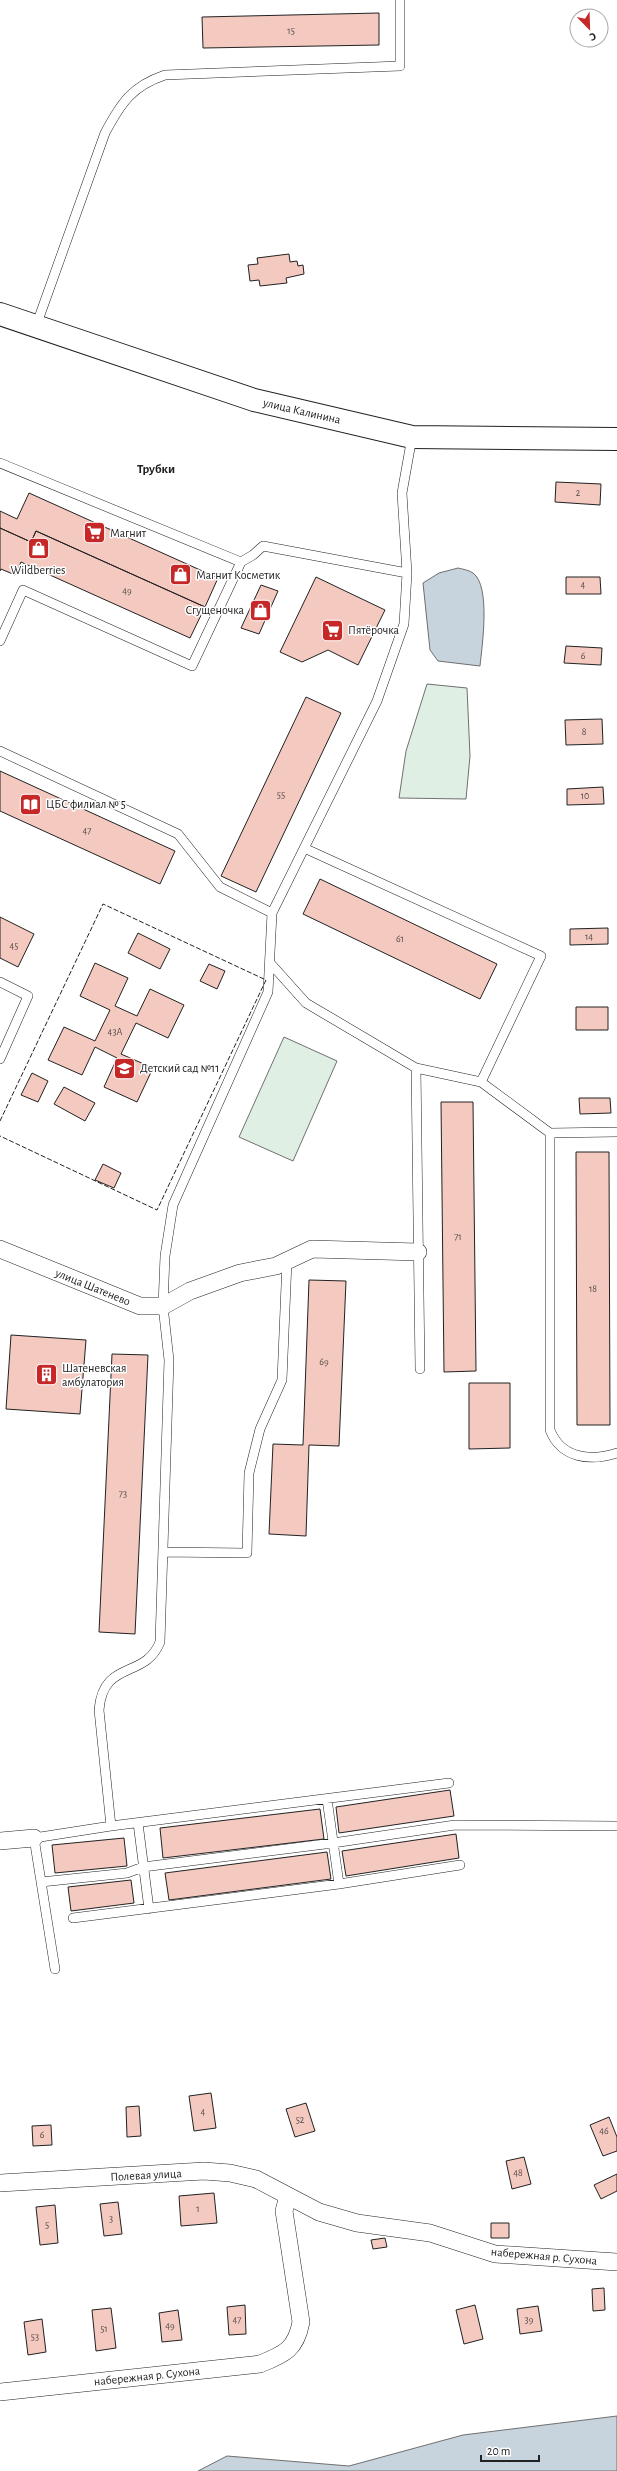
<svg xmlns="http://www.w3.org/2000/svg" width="617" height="2471" font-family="'Alegreya Sans',sans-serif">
  <rect width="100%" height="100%" fill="#fff"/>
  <path fill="#e0efe3" stroke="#6f6f6f" d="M 427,684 L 467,688 L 470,756 L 466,799 L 399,798 L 406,751 Z
    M 284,1037 L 337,1061 L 293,1161 L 239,1137 Z"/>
  <path fill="#c7d3dd" stroke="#6f6f6f" d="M 458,568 C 462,569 469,570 473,573 C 491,586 482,646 480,666 L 438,661 L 430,650 L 423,583 L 439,573 Z
    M 617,2416 L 617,2471 L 198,2471 L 227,2456 L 349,2466 L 463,2435 Z"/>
  <path fill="#f3c9c0" stroke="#222" d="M 379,13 L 379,45 L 203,48 L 202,17 Z
    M 289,254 L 290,262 L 297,261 L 298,266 L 303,265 L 304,274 L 286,278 L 287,283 L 260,286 L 259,280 L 250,281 L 248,265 L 258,264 L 257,258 Z
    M 556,482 L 601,484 L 600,505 L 555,502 Z
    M 29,493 L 218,578 L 205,607 L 36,531 L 31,542 L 0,528 L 0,511 L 17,519 Z
    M 0,528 L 31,542 L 36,531 L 205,607 L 190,638 L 21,562 L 15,575 L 1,569 L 0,571 Z
    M 316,577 L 385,610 L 358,665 L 328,650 L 302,662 L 280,652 Z
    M 566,577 L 600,577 L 601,594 L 566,594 Z
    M 261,585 L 278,591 L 259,634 L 241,628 Z
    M 566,646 L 602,648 L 601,665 L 564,663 Z
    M 306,697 L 341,713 L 256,892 L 221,876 Z
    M 602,719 L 603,744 L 566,745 L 565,720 Z
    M 0,771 L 175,851 L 160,884 L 0,811 Z
    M 603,787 L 604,804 L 567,805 L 567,789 Z
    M 320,879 L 497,964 L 480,999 L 303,914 Z
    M 0,917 L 34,934 L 18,967 L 0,958 Z
    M 608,928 L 608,944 L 570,945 L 570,929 Z
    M 138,933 L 170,949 L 160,969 L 128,953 Z
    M 95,963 L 128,978 L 115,1006 L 137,1016 L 150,989 L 184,1005 L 168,1038 L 136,1023 L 121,1054 L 153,1068 L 137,1102 L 104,1087 L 117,1058 L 95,1047 L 82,1075 L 48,1060 L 64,1027 L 95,1041 L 110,1010 L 80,996 Z
    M 209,964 L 225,971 L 217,989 L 200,981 Z
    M 576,1007 L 608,1007 L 608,1030 L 576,1030 Z
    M 32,1073 L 48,1081 L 38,1102 L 21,1095 Z
    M 64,1087 L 95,1103 L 85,1121 L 54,1104 Z
    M 579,1098 L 610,1098 L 611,1113 L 580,1114 Z
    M 441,1102 L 473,1102 L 476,1371 L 444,1372 Z
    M 576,1152 L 609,1152 L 610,1425 L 577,1425 Z
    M 103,1164 L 121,1173 L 114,1188 L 95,1180 Z
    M 309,1280 L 346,1281 L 339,1446 L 309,1445 L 306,1536 L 269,1534 L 273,1444 L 303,1445 Z
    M 11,1335 L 86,1340 L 80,1414 L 6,1409 Z
    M 112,1354 L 148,1355 L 135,1634 L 99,1632 Z
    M 469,1383 L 510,1383 L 510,1448 L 469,1449 Z
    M 450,1790 L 454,1816 L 339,1833 L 336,1807 Z
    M 320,1809 L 324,1839 L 163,1858 L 160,1828 Z
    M 456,1834 L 459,1858 L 346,1876 L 342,1851 Z
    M 124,1838 L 127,1866 L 55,1873 L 52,1845 Z
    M 327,1852 L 331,1879 L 169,1900 L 165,1873 Z
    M 131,1880 L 134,1903 L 71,1911 L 68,1887 Z
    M 211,2093 L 216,2128 L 194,2131 L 189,2096 Z
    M 306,2103 L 315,2131 L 295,2137 L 286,2109 Z
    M 139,2106 L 141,2136 L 127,2137 L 126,2107 Z
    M 609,2117 L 617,2137 L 617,2151 L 603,2156 L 590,2125 Z
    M 51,2125 L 52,2145 L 33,2146 L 32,2126 Z
    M 524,2157 L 531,2184 L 512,2189 L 506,2161 Z
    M 617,2174 L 617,2191 L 601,2199 L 594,2185 Z
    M 214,2193 L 217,2223 L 181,2226 L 179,2196 Z
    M 118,2202 L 122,2234 L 104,2236 L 100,2204 Z
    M 55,2205 L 58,2243 L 40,2245 L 36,2207 Z
    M 491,2223 L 509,2223 L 509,2238 L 491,2238 Z
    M 385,2238 L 387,2247 L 373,2249 L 371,2240 Z
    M 604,2288 L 605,2310 L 593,2311 L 592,2289 Z
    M 245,2305 L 246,2334 L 229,2335 L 227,2307 Z
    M 475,2305 L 483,2339 L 464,2344 L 456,2310 Z
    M 538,2306 L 542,2331 L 520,2334 L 517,2309 Z
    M 111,2308 L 116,2348 L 96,2351 L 92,2310 Z
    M 178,2310 L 182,2340 L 162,2342 L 159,2313 Z
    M 42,2319 L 46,2352 L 28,2355 L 24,2322 Z"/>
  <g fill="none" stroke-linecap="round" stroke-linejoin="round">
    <defs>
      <path id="service" d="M 36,326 L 105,133 C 121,103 132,86 165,75 L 400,66 L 400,0
        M 0,463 L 241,562 L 253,555 L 263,546 L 407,573 L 402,493 L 412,437
        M 0,641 L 23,590 L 192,666 L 241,562
        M 0,751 L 178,834 L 220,887 L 272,913
        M 304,848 L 541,956 L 481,1082
        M 271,964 L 306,1003 L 416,1068 L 481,1082 L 550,1133 L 617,1132
        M 0,982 L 28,996 L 0,1059
        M 416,1068 L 420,1369
        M 550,1133 L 550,1430 C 561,1458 590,1462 617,1453
        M 163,1552 L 247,1553 L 249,1473 L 260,1429 L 282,1380 L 287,1261
        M 327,1799 L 339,1884
        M 138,1823 L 149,1909
        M 111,1826 L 449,1783
        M 41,1882 L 127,1873 L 143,1867 L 333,1843 L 455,1825 L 617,1826
        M 73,1918 L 339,1884 L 460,1865
        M 55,1969 L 34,1838 L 111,1826 L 99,1710 C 103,1659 145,1680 160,1642 L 169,1360 L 163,1306 L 165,1256 L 173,1205 L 268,992 L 272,913 L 377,701 L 404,624 L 407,573"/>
      <path id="minor" d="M 0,1249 L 140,1306 L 163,1306 L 190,1291 L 240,1273 L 276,1266 L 312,1249 L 418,1252
        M 0,1841 L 34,1838
        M 0,2183 L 204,2171 L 230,2173 L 256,2179 L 319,2212 L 357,2223 L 430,2233 L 495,2254 L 617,2262
        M 0,2392 L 260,2364 C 285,2354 296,2349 301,2322 L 284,2211 L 288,2196"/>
      <path id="secondary" d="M 0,314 L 254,400 L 412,437 L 617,439"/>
    </defs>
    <use href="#service" stroke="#222" stroke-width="10"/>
    <use href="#minor" stroke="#222" stroke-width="18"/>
    <use href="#secondary" stroke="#222" stroke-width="24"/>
    <use href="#service" stroke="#fff" stroke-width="9"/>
    <use href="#minor" stroke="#fff" stroke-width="17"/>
    <use href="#secondary" stroke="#fff" stroke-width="22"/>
    <path stroke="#222" stroke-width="1" stroke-dasharray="5 2" stroke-linecap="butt" d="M 0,1121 L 103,904 L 266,980 L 157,1210 L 0,1136"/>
  </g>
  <defs>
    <symbol id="supermarket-square" viewBox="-11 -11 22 22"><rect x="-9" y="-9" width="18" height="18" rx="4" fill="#c62828" stroke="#fff"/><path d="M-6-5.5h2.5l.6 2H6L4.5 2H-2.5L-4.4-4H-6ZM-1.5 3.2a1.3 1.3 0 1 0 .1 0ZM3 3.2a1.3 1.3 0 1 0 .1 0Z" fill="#fff"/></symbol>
    <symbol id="shop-square" viewBox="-11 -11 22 22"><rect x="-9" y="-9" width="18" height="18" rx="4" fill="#c62828" stroke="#fff"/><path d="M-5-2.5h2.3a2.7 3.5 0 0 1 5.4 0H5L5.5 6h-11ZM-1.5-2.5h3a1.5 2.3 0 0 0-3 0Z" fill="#fff"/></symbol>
    <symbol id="library-square" viewBox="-11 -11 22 22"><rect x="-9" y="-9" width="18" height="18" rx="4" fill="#c62828" stroke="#fff"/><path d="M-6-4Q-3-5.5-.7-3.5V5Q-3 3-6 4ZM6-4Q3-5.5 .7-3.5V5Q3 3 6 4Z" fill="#fff"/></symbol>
    <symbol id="school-square" viewBox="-11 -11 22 22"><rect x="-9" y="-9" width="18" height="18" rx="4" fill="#c62828" stroke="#fff"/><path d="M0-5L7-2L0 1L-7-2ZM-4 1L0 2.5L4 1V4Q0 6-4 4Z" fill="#fff"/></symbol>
    <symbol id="building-square" viewBox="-11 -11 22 22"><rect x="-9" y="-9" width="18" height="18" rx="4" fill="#c62828" stroke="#fff"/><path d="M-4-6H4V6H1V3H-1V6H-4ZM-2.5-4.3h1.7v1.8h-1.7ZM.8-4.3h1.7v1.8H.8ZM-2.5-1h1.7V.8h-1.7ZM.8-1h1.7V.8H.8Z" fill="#fff"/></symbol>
  </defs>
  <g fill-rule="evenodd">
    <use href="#supermarket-square" x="82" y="520" width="25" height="25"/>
    <use href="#shop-square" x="26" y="536" width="25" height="25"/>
    <use href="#shop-square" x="168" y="562" width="25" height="25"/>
    <use href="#shop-square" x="248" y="598" width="25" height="25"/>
    <use href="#supermarket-square" x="320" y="618" width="25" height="25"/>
    <use href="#library-square" x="18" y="792" width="25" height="25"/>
    <use href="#school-square" x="112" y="1056" width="25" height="25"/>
    <use href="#building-square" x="34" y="1362" width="25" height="25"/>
  </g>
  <g text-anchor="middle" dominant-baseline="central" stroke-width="3" stroke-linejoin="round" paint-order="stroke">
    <g font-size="10" fill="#564c4a">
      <text x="291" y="31">15</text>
      <text x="578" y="493">2</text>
      <text x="583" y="585">4</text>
      <text x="127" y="591">49</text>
      <text x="583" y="656">6</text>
      <text x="584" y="732">8</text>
      <text x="281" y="795">55</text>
      <text x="585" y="796">10</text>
      <text x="87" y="831">47</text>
      <text x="589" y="937">14</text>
      <text x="400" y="939">61</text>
      <text x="14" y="946">45</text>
      <text x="115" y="1032">43А</text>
      <text x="458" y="1237">71</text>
      <text x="593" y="1289">18</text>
      <text x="324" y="1362">69</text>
      <text x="123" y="1494">73</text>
      <text x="203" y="2112">4</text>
      <text x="300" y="2120">52</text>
      <text x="604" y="2131">46</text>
      <text x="42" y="2135">6</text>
      <text x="518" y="2173">48</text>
      <text x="198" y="2209">1</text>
      <text x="111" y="2219">3</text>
      <text x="47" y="2225">5</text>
      <text x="237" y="2320">47</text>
      <text x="529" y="2320">39</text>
      <text x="170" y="2326">49</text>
      <text x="104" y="2329">51</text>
      <text x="35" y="2337">53</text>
    </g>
    <g font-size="12" fill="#222" stroke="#fff">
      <text transform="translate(302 411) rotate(13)">улица Калинина</text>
      <text transform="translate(93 1287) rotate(22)">улица Шатенево</text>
      <text transform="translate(146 2175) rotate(-3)">Полевая улица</text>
      <text transform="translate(544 2256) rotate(5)">набережная р. Сухона</text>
      <text transform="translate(147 2376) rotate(-6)">набережная р. Сухона</text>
    </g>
    <g font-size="12" fill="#222" stroke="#fff" text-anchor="start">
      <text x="110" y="533">Магнит</text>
      <text x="38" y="570" text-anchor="middle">Wildberries</text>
      <text x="196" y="575">Магнит Косметик</text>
      <text x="244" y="610" text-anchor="end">Сгущеночка</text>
      <text x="348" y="630">Пятёрочка</text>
      <text x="46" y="804">ЦБС филиал № 5</text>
      <text x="140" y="1068">Детский сад №11</text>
      <text x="62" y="1368">Шатеневская<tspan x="62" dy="14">амбулатория</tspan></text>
    </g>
    <g font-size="13" font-weight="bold" fill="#222" stroke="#fff">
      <text x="156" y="469">Трубки</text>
    </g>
  </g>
  <g transform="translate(589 28) rotate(157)"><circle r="19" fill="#ffffff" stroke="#a7a7a7"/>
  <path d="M0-3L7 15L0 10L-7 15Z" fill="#c62828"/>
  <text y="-6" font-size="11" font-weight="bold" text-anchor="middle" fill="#222222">С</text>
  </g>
  <path d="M481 2455v6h58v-6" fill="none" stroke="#222222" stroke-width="2"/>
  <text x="487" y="2455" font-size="12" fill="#222222" stroke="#ffffff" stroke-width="3" paint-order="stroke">20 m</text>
</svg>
